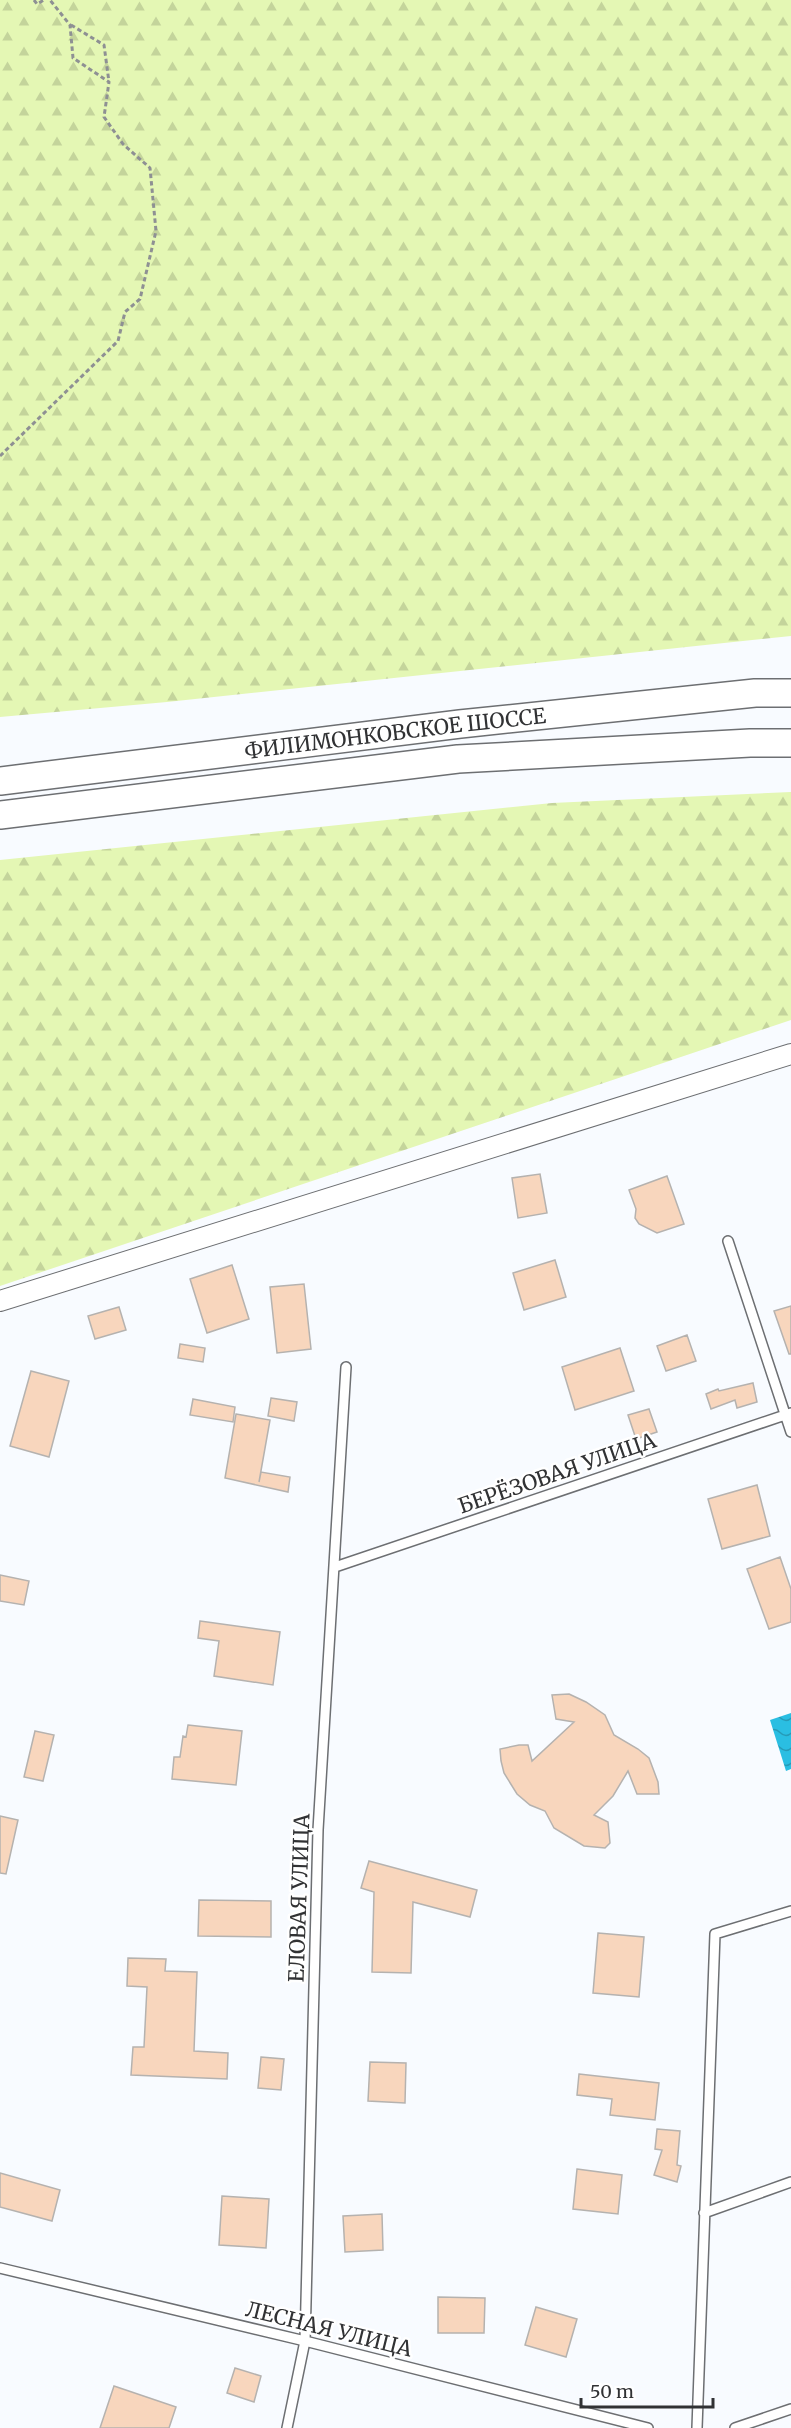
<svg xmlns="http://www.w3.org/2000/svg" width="791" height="2428" font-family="Merriweather,serif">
  <defs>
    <pattern id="forest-firs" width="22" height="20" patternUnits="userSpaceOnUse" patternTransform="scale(1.5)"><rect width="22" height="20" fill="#e4f7b4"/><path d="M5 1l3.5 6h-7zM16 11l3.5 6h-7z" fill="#c4d49b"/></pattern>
    <pattern id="water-waves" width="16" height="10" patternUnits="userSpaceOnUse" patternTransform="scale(1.5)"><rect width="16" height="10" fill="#2abee2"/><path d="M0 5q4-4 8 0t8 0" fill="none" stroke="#259bb8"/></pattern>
  </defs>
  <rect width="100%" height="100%" fill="#f8fbff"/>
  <path fill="url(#forest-firs)" d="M 0,0 L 791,0 L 791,636 L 167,702 L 0,717 Z
    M 791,792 L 791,1020 L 0,1286 L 0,860 L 552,803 Z"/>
  <path fill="url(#water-waves)" d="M 791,1713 L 791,1769 L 786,1771 L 770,1720 Z"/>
  <path fill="#f8d6bd" stroke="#b5b2af" stroke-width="1.5" d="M 540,1174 L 547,1213 L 518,1218 L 512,1178 Z
    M 667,1176 L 684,1224 L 657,1233 L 639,1224 L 635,1218 L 636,1209 L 629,1190 Z
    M 555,1260 L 566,1297 L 524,1310 L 513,1273 Z
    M 232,1265 L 249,1319 L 207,1333 L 190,1279 Z
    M 304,1284 L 311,1349 L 277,1353 L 270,1287 Z
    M 791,1306 L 791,1354 L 789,1354 L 774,1311 Z
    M 119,1307 L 126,1330 L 95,1339 L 88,1316 Z
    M 687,1335 L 696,1361 L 666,1371 L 657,1346 Z
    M 180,1344 L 205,1348 L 203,1362 L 178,1358 Z
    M 620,1348 L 634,1391 L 575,1410 L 562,1367 Z
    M 31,1371 L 69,1381 L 49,1457 L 10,1446 Z
    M 753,1383 L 757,1402 L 737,1408 L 735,1400 L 711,1409 L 706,1394 L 718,1389 L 719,1391 Z
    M 271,1398 L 297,1402 L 294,1421 L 268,1416 Z
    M 193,1399 L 235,1407 L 233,1422 L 190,1415 Z
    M 649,1409 L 657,1432 L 636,1439 L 628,1415 Z
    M 236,1414 L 270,1420 L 259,1482 L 261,1472 L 290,1477 L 288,1492 L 225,1478 Z
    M 757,1485 L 770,1536 L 722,1549 L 708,1499 Z
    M 780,1557 L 791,1589 L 791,1622 L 769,1629 L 747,1569 Z
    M 0,1575 L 29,1581 L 24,1605 L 0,1601 Z
    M 200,1621 L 280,1632 L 273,1685 L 214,1676 L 219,1641 L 198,1638 Z
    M 569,1694 L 586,1702 L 605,1715 L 614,1735 L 638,1749 L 649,1758 L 658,1782 L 659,1794 L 637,1794 L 628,1771 L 613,1796 L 594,1815 L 608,1822 L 610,1843 L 605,1848 L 584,1846 L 554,1828 L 545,1811 L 530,1805 L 517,1794 L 504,1773 L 501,1761 L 500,1749 L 519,1745 L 528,1745 L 532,1761 L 574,1722 L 556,1719 L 552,1695 Z
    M 188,1725 L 242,1731 L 236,1785 L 172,1779 L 174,1757 L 180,1757 L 183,1736 L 186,1737 Z
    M 35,1731 L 54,1735 L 43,1781 L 24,1777 Z
    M 0,1816 L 18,1820 L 6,1874 L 0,1873 Z
    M 369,1861 L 477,1890 L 470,1917 L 413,1902 L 411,1973 L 372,1972 L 374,1892 L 361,1888 Z
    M 199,1900 L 271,1901 L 271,1937 L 198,1936 Z
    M 598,1933 L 644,1937 L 639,1997 L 593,1993 Z
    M 128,1958 L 166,1959 L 165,1971 L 197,1972 L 194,2051 L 228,2053 L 227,2079 L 131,2075 L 133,2047 L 144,2047 L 147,1987 L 127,1986 Z
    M 261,2057 L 284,2059 L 281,2090 L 258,2088 Z
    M 370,2062 L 406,2063 L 405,2103 L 368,2101 Z
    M 579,2074 L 659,2083 L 655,2120 L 610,2115 L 612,2099 L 577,2095 Z
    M 657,2129 L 680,2131 L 677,2165 L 681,2166 L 677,2182 L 654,2175 L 662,2150 L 655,2149 Z
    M 577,2169 L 622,2175 L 618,2214 L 573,2209 Z
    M 0,2173 L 60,2190 L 52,2221 L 0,2207 Z
    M 222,2196 L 269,2199 L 266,2248 L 219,2245 Z
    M 382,2214 L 383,2250 L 345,2252 L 343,2216 Z
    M 438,2297 L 485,2298 L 484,2333 L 438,2333 Z
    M 536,2307 L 577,2319 L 566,2357 L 525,2345 Z
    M 235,2368 L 261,2376 L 254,2402 L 227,2393 Z
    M 114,2386 L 176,2407 L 169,2428 L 100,2428 Z"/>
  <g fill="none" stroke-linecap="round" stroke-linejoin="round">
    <defs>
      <path id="service" d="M 728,1241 L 791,1432
        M 335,1567 L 791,1413
        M 704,2213 L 791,2182
        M 0,2268 L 305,2341 L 648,2428
        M 287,2428 L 305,2341 L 318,1830 L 346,1367
        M 697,2428 L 715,1934 L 791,1911
        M 735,2428 L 791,2409"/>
      <path id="minor" d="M 0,1301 L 791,1054"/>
      <g id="secondary">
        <path id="s1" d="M 0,781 L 460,724 L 755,693 L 791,693"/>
        <path d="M 0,815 L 458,759 L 750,743 L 791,743"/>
      </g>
    </defs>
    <use href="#service" stroke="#6d6f72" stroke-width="12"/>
    <use href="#minor" stroke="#6d6f72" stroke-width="22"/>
    <use href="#secondary" stroke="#6d6f72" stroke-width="30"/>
    <path stroke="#8e9093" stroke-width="3" stroke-dasharray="4.5 3" stroke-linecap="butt" d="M 34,0 L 37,4 L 44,0
      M 71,25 L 104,45 L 109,82
      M 0,456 L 118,341 L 125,312 L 140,299 L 156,231 L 150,168 L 123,144 L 104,117 L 109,82 L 73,58 L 70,25 L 50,0"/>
    <use href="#service" stroke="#fff" stroke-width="9"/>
    <use href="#minor" stroke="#fff" stroke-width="20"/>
    <use href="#secondary" stroke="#fff" stroke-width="27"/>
  </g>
  <g text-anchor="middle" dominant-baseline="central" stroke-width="5" stroke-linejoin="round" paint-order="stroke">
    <g font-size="21" fill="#313234" stroke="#fff">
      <text stroke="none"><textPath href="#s1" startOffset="398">ФИЛИМОНКОВСКОЕ ШОССЕ</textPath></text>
      <text transform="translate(557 1473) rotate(-19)">БЕРЁЗОВАЯ УЛИЦА</text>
      <text transform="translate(299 1898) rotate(-88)">ЕЛОВАЯ УЛИЦА</text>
      <text transform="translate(329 2329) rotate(14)">ЛЕСНАЯ УЛИЦА</text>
    </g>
  </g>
  <path d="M581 2398v9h132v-9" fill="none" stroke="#313234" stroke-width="3"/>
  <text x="590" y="2398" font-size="18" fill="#313234" stroke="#ffffff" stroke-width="4.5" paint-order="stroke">50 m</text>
</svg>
